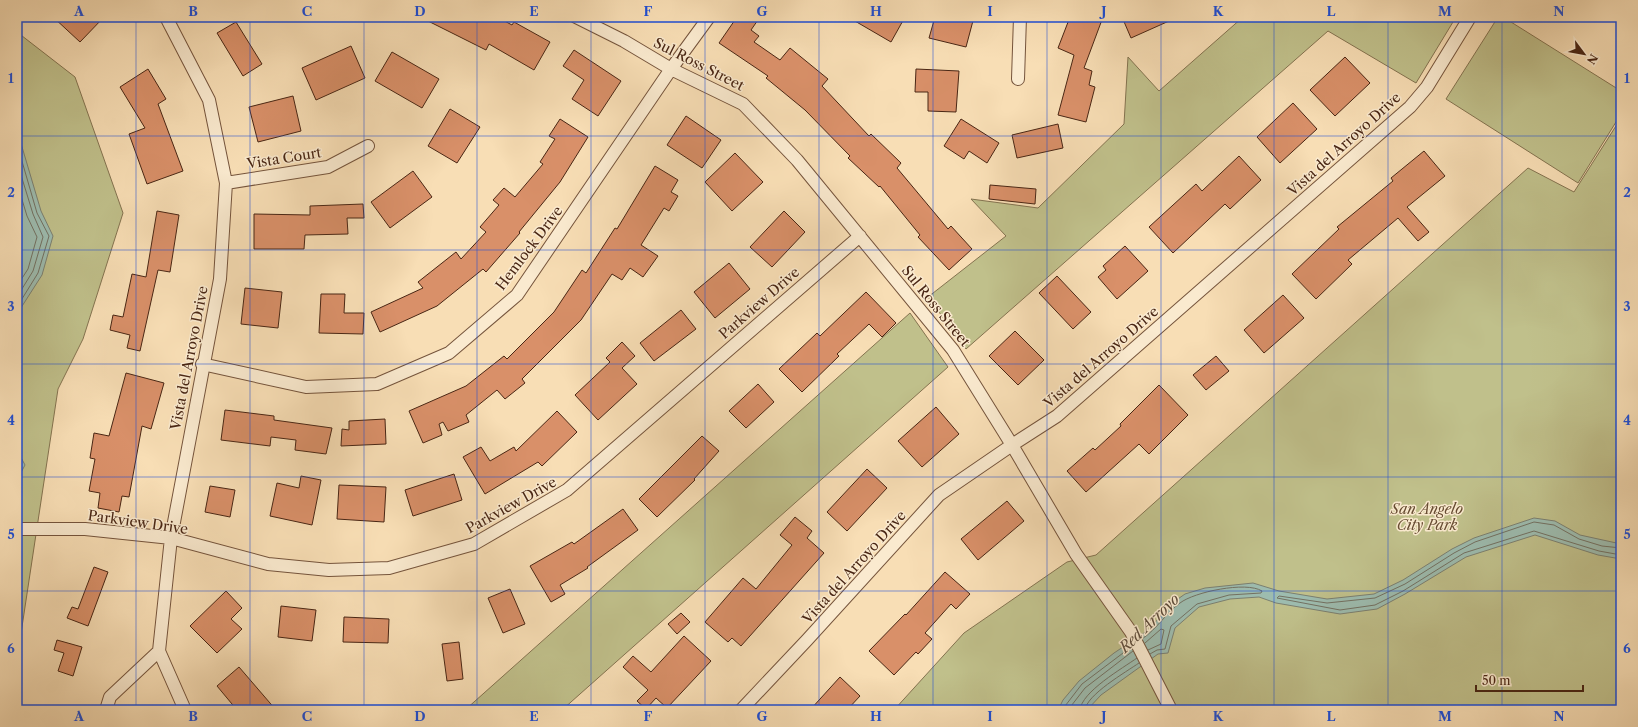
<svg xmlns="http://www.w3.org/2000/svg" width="1638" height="727" font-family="'Libre Caslon Text',serif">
  <rect width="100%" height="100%" fill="#f8deb5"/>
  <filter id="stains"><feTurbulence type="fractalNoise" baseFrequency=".005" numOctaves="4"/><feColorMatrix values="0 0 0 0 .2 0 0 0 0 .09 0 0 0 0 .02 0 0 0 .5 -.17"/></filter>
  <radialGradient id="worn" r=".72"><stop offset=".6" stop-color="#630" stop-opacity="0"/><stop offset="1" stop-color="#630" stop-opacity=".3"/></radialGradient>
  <path fill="#c0c08b" stroke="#847350" d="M 1243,17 L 1456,17 L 1416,83 L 1328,31 L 966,349 L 928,297 L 1006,236 L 971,199 L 1038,208 L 1124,124 L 1128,57 L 1159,91 Z
    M 1498,17 L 1503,17 L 1621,91 L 1621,114 L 1578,183 L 1446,99 Z
    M 17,32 L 75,77 L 123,213 L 83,339 L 58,389 L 20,640 L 17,648 Z
    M 1621,118 L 1621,710 L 894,710 L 964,633 L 1067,562 L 1096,555 L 1528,168 L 1574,192 Z
    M 910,313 L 948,367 L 562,710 L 465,710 Z"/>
  <path fill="#9dbcaf" stroke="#7b8071" d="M 17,130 L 41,211 L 53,236 L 42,275 L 17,314 Z
    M 17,450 L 25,465 L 17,480 Z
    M 1534,518 L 1555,521 L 1580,535 L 1621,544 L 1621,559 L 1598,555 L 1535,535 L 1466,557 L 1405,594 L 1377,609 L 1340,614 L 1276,603 L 1259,597 L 1230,599 L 1199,607 L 1175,628 L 1168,653 L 1158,654 L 1101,695 L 1087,710 L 1058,710 L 1063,700 L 1079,681 L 1114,653 L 1147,631 L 1175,601 L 1185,594 L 1205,588 L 1253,583 L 1279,591 L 1327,599 L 1374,594 L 1403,580 L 1452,549 L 1474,538 Z"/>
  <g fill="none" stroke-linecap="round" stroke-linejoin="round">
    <path stroke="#737162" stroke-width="1" d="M 17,144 L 37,213 L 49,236 L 38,273 L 17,307
      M 17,162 L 33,214 L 43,237 L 33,271 L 17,297
      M 17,183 L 27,216 L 37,237 L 28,269 L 17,286
      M 1621,548 L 1602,546 L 1579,539 L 1554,525 L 1534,522 L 1475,542 L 1454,553 L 1405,584 L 1375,598 L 1327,603 L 1279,596 L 1277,598 L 1340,610 L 1375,605 L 1403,591 L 1464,553 L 1534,531 L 1599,551 L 1621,555
      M 1142,639 C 1157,629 1166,613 1180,603 C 1194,592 1246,581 1262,591 L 1261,593 L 1229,595 L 1197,604 L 1171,626 L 1165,649 L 1157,650 L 1150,654
      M 1145,643 L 1161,629 L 1164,630 L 1161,644 L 1148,650
      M 1062,710 L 1082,684 L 1131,647
      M 1068,710 L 1085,688 L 1133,651
      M 1080,710 C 1081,692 1123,668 1137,658
      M 1085,710 C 1086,695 1126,672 1139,663"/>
  </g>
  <path fill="#d99069" stroke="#492614" d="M 53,17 L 104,17 L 80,42 Z
    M 420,17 L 497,17 L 512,25 L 514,22 L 550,42 L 534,70 L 489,44 L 486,50 Z
    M 737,17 L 760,17 L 751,30 L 759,36 L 754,42 L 780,60 L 790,48 L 828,79 L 822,86 L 869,136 L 871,134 L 901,163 L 897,168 L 948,229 L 951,226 L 972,249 L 949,270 L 918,237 L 920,235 L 880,186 L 879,187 L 848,158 L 850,156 L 805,110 L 766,78 L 768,76 L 719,43 Z
    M 848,17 L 905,17 L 891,42 Z
    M 935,17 L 974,17 L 966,47 L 929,38 Z
    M 1070,17 L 1103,17 L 1084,68 L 1092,71 L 1089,85 L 1095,87 L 1086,122 L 1058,115 L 1074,55 L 1058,48 Z
    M 1122,17 L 1178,17 L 1131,38 Z
    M 236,22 L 262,64 L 243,76 L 217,33 Z
    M 351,46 L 365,78 L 316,100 L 302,68 Z
    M 574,50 L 621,81 L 598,116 L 572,99 L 584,80 L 563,66 Z
    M 392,52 L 439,79 L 422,108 L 375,81 Z
    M 1345,57 L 1370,83 L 1335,116 L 1310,90 Z
    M 148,69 L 166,99 L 158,104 L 183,171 L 147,184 L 129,134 L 145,128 L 120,87 Z
    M 916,69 L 959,71 L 956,112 L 928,111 L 928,92 L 915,92 Z
    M 293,96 L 301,131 L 258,142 L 249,107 Z
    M 1293,103 L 1317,129 L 1280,163 L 1257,137 Z
    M 450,109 L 480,127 L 457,163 L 428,146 Z
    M 686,116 L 721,140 L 702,168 L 667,145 Z
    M 560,119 L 588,137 L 560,182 L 519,232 L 520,233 L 486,272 L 483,269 L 437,306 L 380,332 L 371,312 L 423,288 L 418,282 L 456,252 L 461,259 L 486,232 L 480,227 L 499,205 L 493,200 L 504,188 L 515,197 L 543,164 L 540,162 L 555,139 L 549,136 Z
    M 961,119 L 999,143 L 987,163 L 969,151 L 964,159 L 944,146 Z
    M 1058,124 L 1063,148 L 1017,158 L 1012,135 Z
    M 1424,151 L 1445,176 L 1407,207 L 1429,232 L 1418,241 L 1398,218 L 1348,260 L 1352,264 L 1316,299 L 1292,274 L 1339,229 L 1337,227 L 1393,181 L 1391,178 Z
    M 735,153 L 763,182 L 732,211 L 705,182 Z
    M 1239,156 L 1261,180 L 1230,209 L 1225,204 L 1173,253 L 1149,227 L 1196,184 L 1202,191 Z
    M 655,166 L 678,180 L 671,192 L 678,196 L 669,211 L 664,208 L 641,245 L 658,256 L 643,277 L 630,268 L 622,280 L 612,274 L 581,320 L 522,379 L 525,383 L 505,399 L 497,390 L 466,415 L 469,422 L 448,431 L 443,422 L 439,424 L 442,435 L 423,443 L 409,411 L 466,386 L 504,356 L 507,359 L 554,312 L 582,270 L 586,273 L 615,228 L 617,229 Z
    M 413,171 L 432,197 L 390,228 L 371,202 Z
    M 990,185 L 1036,189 L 1035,204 L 989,199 Z
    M 363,204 L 364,218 L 347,218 L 348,234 L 305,235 L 304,249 L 254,249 L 254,214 L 310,215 L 310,206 Z
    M 157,211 L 179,215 L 170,272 L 158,270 L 140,351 L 127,348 L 130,335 L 110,330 L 113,315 L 123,317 L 132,274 L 146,277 Z
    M 784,211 L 805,232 L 772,267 L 750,247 Z
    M 1125,246 L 1148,271 L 1117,299 L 1098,277 L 1106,270 L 1103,266 Z
    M 729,263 L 750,289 L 715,318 L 694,292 Z
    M 1057,276 L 1091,312 L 1073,329 L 1039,293 Z
    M 245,288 L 282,292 L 278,328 L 241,324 Z
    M 866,292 L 896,323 L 882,337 L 869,324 L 837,354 L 839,356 L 802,392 L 779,369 L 817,333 L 820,336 Z
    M 321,294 L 345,294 L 344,313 L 364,313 L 363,334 L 319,333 Z
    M 1283,295 L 1304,318 L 1264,353 L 1244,330 Z
    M 681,310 L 696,329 L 654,361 L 640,343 Z
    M 1015,331 L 1044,360 L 1018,385 L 989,356 Z
    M 622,342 L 635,356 L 622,368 L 637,384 L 598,420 L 575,395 L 610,362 L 606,358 Z
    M 1216,356 L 1229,371 L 1206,390 L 1193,375 Z
    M 126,373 L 164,383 L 151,429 L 142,426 L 129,497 L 122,496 L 119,512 L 98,508 L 100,493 L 89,491 L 95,459 L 90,458 L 94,433 L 109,436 Z
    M 758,384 L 774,402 L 746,428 L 729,411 Z
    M 1159,385 L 1188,415 L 1149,454 L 1139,444 L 1086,492 L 1067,471 L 1093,448 L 1095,450 L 1121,426 L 1120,424 Z
    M 936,407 L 959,434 L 922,467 L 898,441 Z
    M 225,410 L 274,416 L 274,420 L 332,428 L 326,454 L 295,450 L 296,440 L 271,437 L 270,446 L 221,440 Z
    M 557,411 L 577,432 L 542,466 L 538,462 L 485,494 L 463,457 L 481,447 L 490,461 L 514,447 L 516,451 Z
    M 385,419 L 386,444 L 341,446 L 342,429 L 349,430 L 349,421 Z
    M 702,436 L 719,451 L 694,479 L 695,480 L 657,517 L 639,499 Z
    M 867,469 L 887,488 L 847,531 L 827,512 Z
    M 454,474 L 462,500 L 413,516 L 405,490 Z
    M 301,476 L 321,480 L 312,525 L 270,516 L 277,483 L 299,488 Z
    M 339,485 L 386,487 L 384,522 L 337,519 Z
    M 210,486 L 235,490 L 230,517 L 205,512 Z
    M 1007,501 L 1024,521 L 978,560 L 961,539 Z
    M 623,509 L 638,530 L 587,567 L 588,568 L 560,585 L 565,594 L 551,602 L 530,566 L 572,542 L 574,544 Z
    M 795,517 L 812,531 L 807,538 L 824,553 L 741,646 L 732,638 L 728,642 L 705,622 L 743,578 L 756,589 L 792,545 L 780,535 Z
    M 94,567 L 108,572 L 88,626 L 67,618 L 72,607 L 78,609 Z
    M 945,572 L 970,594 L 956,609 L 951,604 L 925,633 L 932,639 L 918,654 L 916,652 L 894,675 L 869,651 L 905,614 L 906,615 Z
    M 510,589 L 525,624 L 503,633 L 488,598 Z
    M 226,591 L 242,608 L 231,619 L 242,629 L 217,653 L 190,626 Z
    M 281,606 L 316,610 L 312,641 L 278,637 Z
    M 681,613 L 690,622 L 677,634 L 668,624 Z
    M 344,617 L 389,619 L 388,643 L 343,642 Z
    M 684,636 L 711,661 L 667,708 L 656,698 L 646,709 L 637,701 L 648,690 L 623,667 L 633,656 L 651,672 Z
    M 57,640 L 82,647 L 73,676 L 58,671 L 64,653 L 54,650 Z
    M 459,642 L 463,679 L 447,681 L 442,644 Z
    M 239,667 L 276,710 L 237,710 L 217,686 Z
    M 840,677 L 860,696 L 847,710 L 810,710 Z"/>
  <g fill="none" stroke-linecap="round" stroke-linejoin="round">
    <defs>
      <path id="street" d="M 166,17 L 209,100 L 226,183 L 220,279 L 171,538 L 159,651 L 185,710
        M 576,17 L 624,41 L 671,69 L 743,104 L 797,160 L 953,350 L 1012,445 L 1076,554 L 1131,632 L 1171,710
        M 1018,79 L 1020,17
        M 226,183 L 328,167 L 368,146
        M 202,364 L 306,387 L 377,384 L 449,353 L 517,295 L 671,69 L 709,17
        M 17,529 L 85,529 L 171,538 L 268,564 L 329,570 L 389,568 L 474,544 L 567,490 L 860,236
        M 106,710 L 110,697 L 159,651
        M 741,710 L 807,640 L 939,495 L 1012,445 L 1057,416 L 1410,107 L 1427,87 L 1470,17"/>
    </defs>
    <use href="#street" stroke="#75543c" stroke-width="14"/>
    <use href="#street" stroke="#faeacf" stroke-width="12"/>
  </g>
  <path fill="none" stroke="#1d4ed8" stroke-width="1" stroke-opacity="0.55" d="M 136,17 L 136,710M 250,17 L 250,710M 364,17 L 364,710M 477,17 L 477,710M 591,17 L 591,710M 705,17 L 705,710M 819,17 L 819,710M 933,17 L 933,710M 1047,17 L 1047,710M 1161,17 L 1161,710M 1274,17 L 1274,710M 1388,17 L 1388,710M 1502,17 L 1502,710M 17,136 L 1621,136M 17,250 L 1621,250M 17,364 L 1621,364M 17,477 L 1621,477M 17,591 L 1621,591"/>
  <g text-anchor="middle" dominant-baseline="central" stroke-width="3" stroke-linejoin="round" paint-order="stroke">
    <g font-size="14" fill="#492614" stroke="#faeacf">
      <text transform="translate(699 64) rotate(27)">Sul Ross Street</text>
      <text transform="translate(1344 144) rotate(-42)">Vista del Arroyo Drive</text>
      <text transform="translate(284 158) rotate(-9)">Vista Court</text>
      <text transform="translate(529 248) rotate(-53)">Hemlock Drive</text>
      <text transform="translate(759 303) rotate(-41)">Parkview Drive</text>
      <text transform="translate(936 306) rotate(51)">Sul Ross Street</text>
      <text transform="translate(1101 357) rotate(-41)">Vista del Arroyo Drive</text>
      <text transform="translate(189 358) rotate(-79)">Vista del Arroyo Drive</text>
      <text transform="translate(511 505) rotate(-29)">Parkview Drive</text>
      <text transform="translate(138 522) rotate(8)">Parkview Drive</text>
      <text transform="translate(854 567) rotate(-48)">Vista del Arroyo Drive</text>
    </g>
    <g font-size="14" font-style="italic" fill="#674c32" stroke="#faeacf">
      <text x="1427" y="509">San Angelo<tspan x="1427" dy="16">City Park</tspan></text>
    </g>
    <g font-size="15" font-style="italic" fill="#5e4c3b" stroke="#faeacf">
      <text transform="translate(1149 623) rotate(-44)">Red Arroyo</text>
    </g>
  </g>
  <rect width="1638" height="727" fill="none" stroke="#f8deb5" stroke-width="44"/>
  <g transform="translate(1584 54) rotate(122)" stroke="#faeacf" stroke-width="3" paint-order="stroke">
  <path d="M0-3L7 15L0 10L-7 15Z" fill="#492614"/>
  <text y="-6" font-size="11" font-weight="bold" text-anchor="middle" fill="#492614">N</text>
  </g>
  <path d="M1476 685v6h107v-6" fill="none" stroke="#492614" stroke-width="2"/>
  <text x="1482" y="685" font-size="12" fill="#492614" stroke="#faeacf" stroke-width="3" paint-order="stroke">50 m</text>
  <rect x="22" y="22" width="1594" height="683" fill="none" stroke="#1d4ed8" stroke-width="1.5"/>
  <g font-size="13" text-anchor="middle" font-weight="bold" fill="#1d4ed8">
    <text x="79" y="16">A</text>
    <text x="193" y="16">B</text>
    <text x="307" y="16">C</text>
    <text x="420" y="16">D</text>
    <text x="534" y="16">E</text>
    <text x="648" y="16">F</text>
    <text x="762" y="16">G</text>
    <text x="876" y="16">H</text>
    <text x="990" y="16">I</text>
    <text x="1104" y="16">J</text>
    <text x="1218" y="16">K</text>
    <text x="1331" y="16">L</text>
    <text x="1445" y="16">M</text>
    <text x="1559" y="16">N</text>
    <text x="11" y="83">1</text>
    <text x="1627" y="83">1</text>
    <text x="11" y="197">2</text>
    <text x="1627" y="197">2</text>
    <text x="11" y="311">3</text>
    <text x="1627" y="311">3</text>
    <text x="11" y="425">4</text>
    <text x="1627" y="425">4</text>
    <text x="11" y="539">5</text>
    <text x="1627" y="539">5</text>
    <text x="11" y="653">6</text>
    <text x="1627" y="653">6</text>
    <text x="79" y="721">A</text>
    <text x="193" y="721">B</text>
    <text x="307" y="721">C</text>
    <text x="420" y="721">D</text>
    <text x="534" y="721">E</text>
    <text x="648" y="721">F</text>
    <text x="762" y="721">G</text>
    <text x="876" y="721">H</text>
    <text x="990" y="721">I</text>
    <text x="1104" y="721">J</text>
    <text x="1218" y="721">K</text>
    <text x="1331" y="721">L</text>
    <text x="1445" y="721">M</text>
    <text x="1559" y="721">N</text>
  </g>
  <rect width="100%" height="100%" filter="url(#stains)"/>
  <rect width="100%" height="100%" fill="url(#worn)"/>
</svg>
